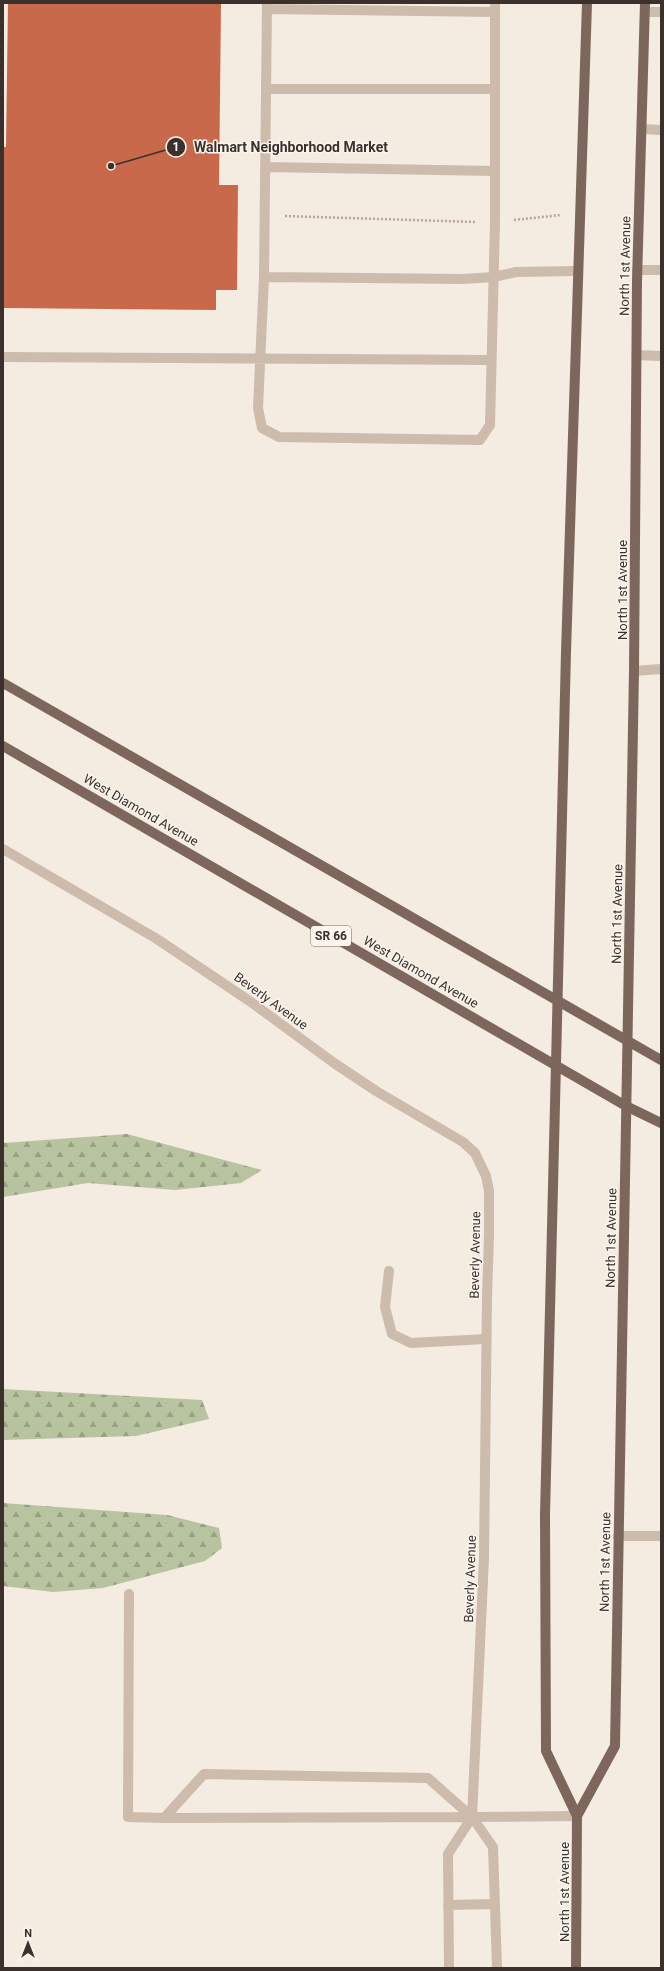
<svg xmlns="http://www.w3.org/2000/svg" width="664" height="1971" font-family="Roboto,sans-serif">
  <defs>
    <pattern id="forest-firs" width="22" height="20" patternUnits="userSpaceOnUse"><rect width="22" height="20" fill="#b8c4a0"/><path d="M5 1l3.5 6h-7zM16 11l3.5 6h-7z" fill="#97a083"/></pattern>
  </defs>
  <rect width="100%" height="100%" fill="#f4ebe1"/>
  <path fill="url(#forest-firs)" d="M 127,1134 L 262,1170 L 241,1183 L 175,1190 L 88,1183 L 3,1197 L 3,1143 Z
    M 3,1389 L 202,1400 L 209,1419 L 136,1436 L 3,1440 Z
    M 3,1503 L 167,1515 L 219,1528 L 222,1548 L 205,1561 L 103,1588 L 53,1592 L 3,1586 Z"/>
  <path fill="#c8694b" d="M 8,3 L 221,3 L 219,185 L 238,185 L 237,290 L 216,290 L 216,310 L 3,308 L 3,147 L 6,147 Z"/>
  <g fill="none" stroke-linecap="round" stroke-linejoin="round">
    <path stroke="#b9a596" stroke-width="2.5" stroke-dasharray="2 2" stroke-linecap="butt" d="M 285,216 L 475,222
      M 514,220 L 561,215"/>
    <path stroke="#cdbbac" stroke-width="10" d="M 267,3 L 264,277 L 258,408 L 262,428 L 279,437 L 480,440 L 490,425 L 495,222 L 495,3
      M 267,9 L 495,12
      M 645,12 L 661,12
      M 266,89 L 495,89
      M 642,129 L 661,130
      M 265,167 L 495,171
      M 637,270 L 661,270
      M 264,277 L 463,279 L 494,277 L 516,272 L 578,271
      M 637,355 L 661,356
      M 3,357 L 491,360
      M 389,1271 L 385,1307 L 392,1334 L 411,1343 L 486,1339
      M 129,1594 L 128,1817 L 164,1818 L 472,1817
      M 164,1818 L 204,1774 L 428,1778 L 472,1817 L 493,1847 L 497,1968
      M 448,1905 L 495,1904
      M 449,1968 L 448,1854 L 472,1817"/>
    <path stroke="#cdbbac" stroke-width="10" d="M 634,671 L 661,669
      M 3,849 L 157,939 L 251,1002 L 334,1063 L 376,1091 L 463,1142 L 475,1153 L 486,1176 L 489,1191 L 489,1236 L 487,1297 L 484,1558 L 472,1817 L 577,1816
      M 618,1536 L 661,1536"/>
    <path stroke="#7d675c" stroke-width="10" d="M 3,683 L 661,1060
      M 3,746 L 626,1106 L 661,1123
      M 577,1816 L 615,1746 L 634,671 L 637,281 L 645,3
      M 576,1968 L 577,1816 L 546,1751 L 545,1515 L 566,652 L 587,3"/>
  </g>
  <g text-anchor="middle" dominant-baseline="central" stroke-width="3" stroke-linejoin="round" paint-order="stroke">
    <rect fill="#fbf5ee" stroke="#756b66" stroke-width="1" x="311" y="926" width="40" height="20" rx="3"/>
    <g font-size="12" font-weight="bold" fill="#3b302b">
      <text x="331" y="936">SR 66</text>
    </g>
    <g font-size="13" fill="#3b302b" stroke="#fbf5ee">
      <text transform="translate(625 266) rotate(-89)">North 1st Avenue</text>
      <text transform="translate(622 590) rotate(-90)">North 1st Avenue</text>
      <text transform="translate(141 810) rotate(30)">West Diamond Avenue</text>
      <text transform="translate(617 914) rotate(-89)">North 1st Avenue</text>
      <text transform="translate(421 972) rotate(30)">West Diamond Avenue</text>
      <text transform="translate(271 1001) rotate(36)">Beverly Avenue</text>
      <text transform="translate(611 1238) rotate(-89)">North 1st Avenue</text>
      <text transform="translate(475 1255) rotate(-89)">Beverly Avenue</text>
      <text transform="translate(605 1562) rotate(-89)">North 1st Avenue</text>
      <text transform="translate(470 1579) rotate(-88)">Beverly Avenue</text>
      <text transform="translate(564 1892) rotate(-90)">North 1st Avenue</text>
    </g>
  </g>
  <path fill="none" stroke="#3b302b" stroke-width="1.5" d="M111 166L176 147"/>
  <g fill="#3b302b" stroke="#fbf5ee" stroke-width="1.5">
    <circle cx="111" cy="166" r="4"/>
    <circle cx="176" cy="147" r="10"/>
  </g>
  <g font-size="12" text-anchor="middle" font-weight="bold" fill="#fff">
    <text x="176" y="151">1</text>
  </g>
  <g font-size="14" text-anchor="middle" font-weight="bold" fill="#3b302b" stroke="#fbf5ee" stroke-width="3" stroke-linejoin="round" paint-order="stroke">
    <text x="291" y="152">Walmart Neighborhood Market</text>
  </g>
  <rect width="664" height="1971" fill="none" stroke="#3b302b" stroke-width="8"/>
  <g transform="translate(28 1943)" stroke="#fbf5ee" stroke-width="3" paint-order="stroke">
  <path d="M0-3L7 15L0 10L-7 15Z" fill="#3b302b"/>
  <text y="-6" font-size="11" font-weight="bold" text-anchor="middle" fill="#3b302b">N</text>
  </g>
</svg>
